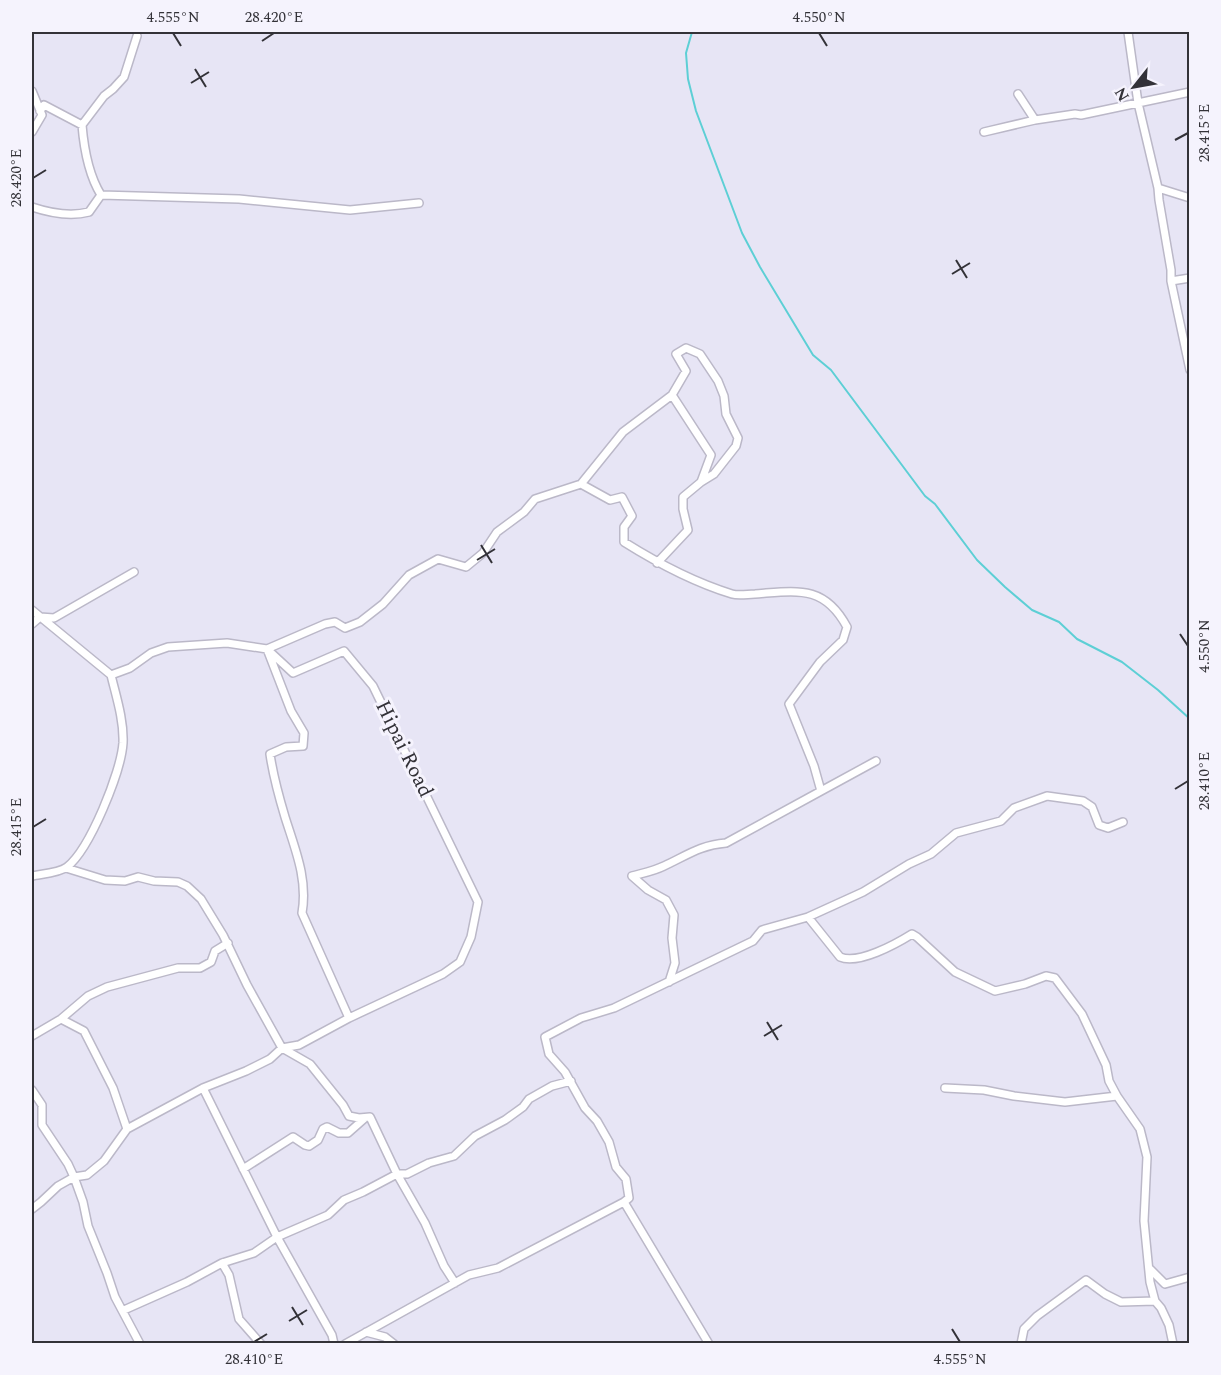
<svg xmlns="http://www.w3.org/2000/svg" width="1221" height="1375" font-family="Spectral,serif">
  <rect width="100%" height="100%" fill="#e7e5f5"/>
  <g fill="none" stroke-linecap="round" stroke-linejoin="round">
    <path stroke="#5dcfd5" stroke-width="2" d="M 692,32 L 686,53 L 688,79 L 696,111 L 742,233 L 760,267 L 813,355 L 831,370 L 925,496 L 935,504 L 977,560 L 1005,587 L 1032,610 L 1059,622 L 1077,639 L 1122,662 L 1158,690 L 1190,719"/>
    <defs>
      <path id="street" d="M 1128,32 L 1138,103 L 1158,188 L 1159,200 L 1171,270 L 1171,281 L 1190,370
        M 32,91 L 42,115 L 32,132
        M 1018,94 L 1035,120
        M 40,111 L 44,105 L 82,125
        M 984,132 L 1035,120 L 1075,114 L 1081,115 L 1190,92
        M 1158,188 L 1190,198
        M 101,195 L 239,199 L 350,210 L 419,203
        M 101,195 C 88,174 84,149 82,125 L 104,96 L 113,89 L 124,77 L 137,36
        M 32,207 C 50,213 70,217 89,212 L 101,195
        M 1171,281 L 1190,278
        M 581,484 L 623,432 L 672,395
        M 657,563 L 688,530 L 683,509 L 683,497 L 701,482 L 714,474 L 736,446 L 738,438 L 726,414 L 724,396 L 718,381 L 700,354 L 686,348 L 676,354 L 686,371 L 672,395 L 711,455 L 701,482
        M 32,610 L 111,675 L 130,668 L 151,653 L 168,647 L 227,643 L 267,649 L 293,673 L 344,651 L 373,686 L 478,902 L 471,937 L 460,962 L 443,974 L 349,1018 L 299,1045 L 282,1048 L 270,1059 L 246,1071 L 203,1088 L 127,1129 L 104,1161 L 87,1175 L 74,1177 L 58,1186 L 41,1202 L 32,1209
        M 32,624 L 40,617 L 54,618 L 134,572
        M 821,791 L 876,761
        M 66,868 L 105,880 L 125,881 L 138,877 L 154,881 L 178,882 L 187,886 L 201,899 L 223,935 L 247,985 L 282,1048 L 310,1064 L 343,1105 L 349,1116 L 359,1118 L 370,1117 L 397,1174 L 363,1192 L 344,1200 L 328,1215 L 277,1237 L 254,1253 L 222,1263 L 229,1275 L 239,1319 L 261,1344
        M 32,876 C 41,874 59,873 67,867 C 90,849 121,772 123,743 C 124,720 116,696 111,675
        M 808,917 L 840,957 C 858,965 896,944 912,934 L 917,937 L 955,972 L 995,991 L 1025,984 L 1046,976 L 1055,978 L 1082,1014 L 1106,1065 L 1109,1081 L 1117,1096 L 1140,1129 L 1147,1157 L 1144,1221 L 1150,1282 L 1155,1301 L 1161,1308 L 1169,1325 L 1173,1344
        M 349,1018 L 302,913 C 308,879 295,849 285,817 C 279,797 273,775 270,754 L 286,747 L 303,746 L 304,733 L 291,711 L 267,649 L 325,624 L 335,622 L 345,628 L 360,622 L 383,604 L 409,575 L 438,559 L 466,567 L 483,553 L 497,532 L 524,512 L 535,499 L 581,484 L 610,500 L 622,497 L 632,516 L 624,527 L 624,542 C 659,564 693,582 732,594 C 739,596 748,594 755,594 C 796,591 824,584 847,627 L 843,640 L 820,662 L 789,704 L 814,766 L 821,791 L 726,843 C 700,845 686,856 664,866 C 654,871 643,873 632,876 L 648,890 L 666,900 L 674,915 L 672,938 L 675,963 L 669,982
        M 61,1019 L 84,1031 L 113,1088 L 127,1129
        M 32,1036 L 61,1019 L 88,996 L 107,987 L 178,968 L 200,968 L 211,962 L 215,951 L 228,943
        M 203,1088 L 277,1237 L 332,1335 L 334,1344
        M 945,1088 L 984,1090 L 1014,1096 L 1065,1102 L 1117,1096
        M 32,1090 L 42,1105 L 42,1125 L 68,1164 L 74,1177 L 83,1202 L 88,1226 L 107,1273 L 115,1297 L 140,1344
        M 243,1169 L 293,1137 L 305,1145 L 309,1146 L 318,1140 L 323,1129 L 327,1127 L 339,1133 L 348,1133 L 365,1118
        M 624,1202 L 629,1198 L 626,1179 L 616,1167 L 609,1142 L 597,1121 L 585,1108 L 565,1072 L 549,1054 L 545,1037 L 581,1018 L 614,1008 L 753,941 L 762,930 L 808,917 L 863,892 L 909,864 L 931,854 L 956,833 L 1001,821 L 1014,808 L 1047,796 L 1083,801 L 1092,807 L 1099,825 L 1108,828 L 1123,822
        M 1150,1269 L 1165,1284 L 1190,1277
        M 455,1283 L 444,1266 L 425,1223 L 397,1174 L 407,1174 L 429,1163 L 454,1156 L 475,1136 L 505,1120 L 523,1107 L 529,1099 L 552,1086 L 571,1081
        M 124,1310 L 187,1282 L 222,1263
        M 366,1332 L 385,1337 L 394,1344
        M 345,1344 L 469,1275 L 498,1268 L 624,1202 L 709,1344
        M 1021,1344 L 1024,1329 L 1037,1316 L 1086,1280 L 1105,1294 L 1121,1302 L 1155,1301"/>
    </defs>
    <use href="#street" stroke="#bbb8c8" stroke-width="10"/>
    <use href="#street" stroke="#fff" stroke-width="7"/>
  </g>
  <path fill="none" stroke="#333238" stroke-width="2" d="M 173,33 L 181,46M 819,33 L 827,46M 262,41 L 274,33M 195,69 L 206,87M 191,83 L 209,72M 1175,140 L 1188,133M 33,178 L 46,170M 956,260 L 967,278M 952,274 L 970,263M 481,545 L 492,563M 477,560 L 495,549M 1180,634 L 1188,646M 1175,789 L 1188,781M 33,827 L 46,819M 767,1022 L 778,1040M 764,1036 L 782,1025M 292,1307 L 303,1325M 289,1321 L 307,1310M 952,1329 L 960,1342M 254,1342 L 267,1334"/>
  <g text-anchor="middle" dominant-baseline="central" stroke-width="6" stroke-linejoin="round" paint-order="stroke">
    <g font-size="21" fill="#333238" stroke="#f5f3fd">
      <text transform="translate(404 749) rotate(64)">Hipai Road</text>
    </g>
  </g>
  <rect width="1221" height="1375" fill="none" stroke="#f5f3fd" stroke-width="66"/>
  <g transform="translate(1134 87) rotate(239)" stroke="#f5f3fd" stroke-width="4.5" paint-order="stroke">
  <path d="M0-4.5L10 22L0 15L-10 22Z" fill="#333238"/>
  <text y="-9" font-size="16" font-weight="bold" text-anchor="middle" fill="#333238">N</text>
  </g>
  <rect x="33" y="33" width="1155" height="1309" fill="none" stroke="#333238" stroke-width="2"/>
  <g font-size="15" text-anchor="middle" fill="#333238">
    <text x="173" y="22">4.555°N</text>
    <text x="274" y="22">28.420°E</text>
    <text x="819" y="22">4.550°N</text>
    <text transform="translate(1204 133) rotate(-90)" y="5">28.415°E</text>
    <text transform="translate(16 178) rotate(-90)" y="5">28.420°E</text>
    <text transform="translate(1204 646) rotate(-90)" y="5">4.550°N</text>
    <text transform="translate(1204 781) rotate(-90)" y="5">28.410°E</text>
    <text transform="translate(16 827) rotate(-90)" y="5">28.415°E</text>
    <text x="254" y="1364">28.410°E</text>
    <text x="960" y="1364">4.555°N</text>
  </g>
</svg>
